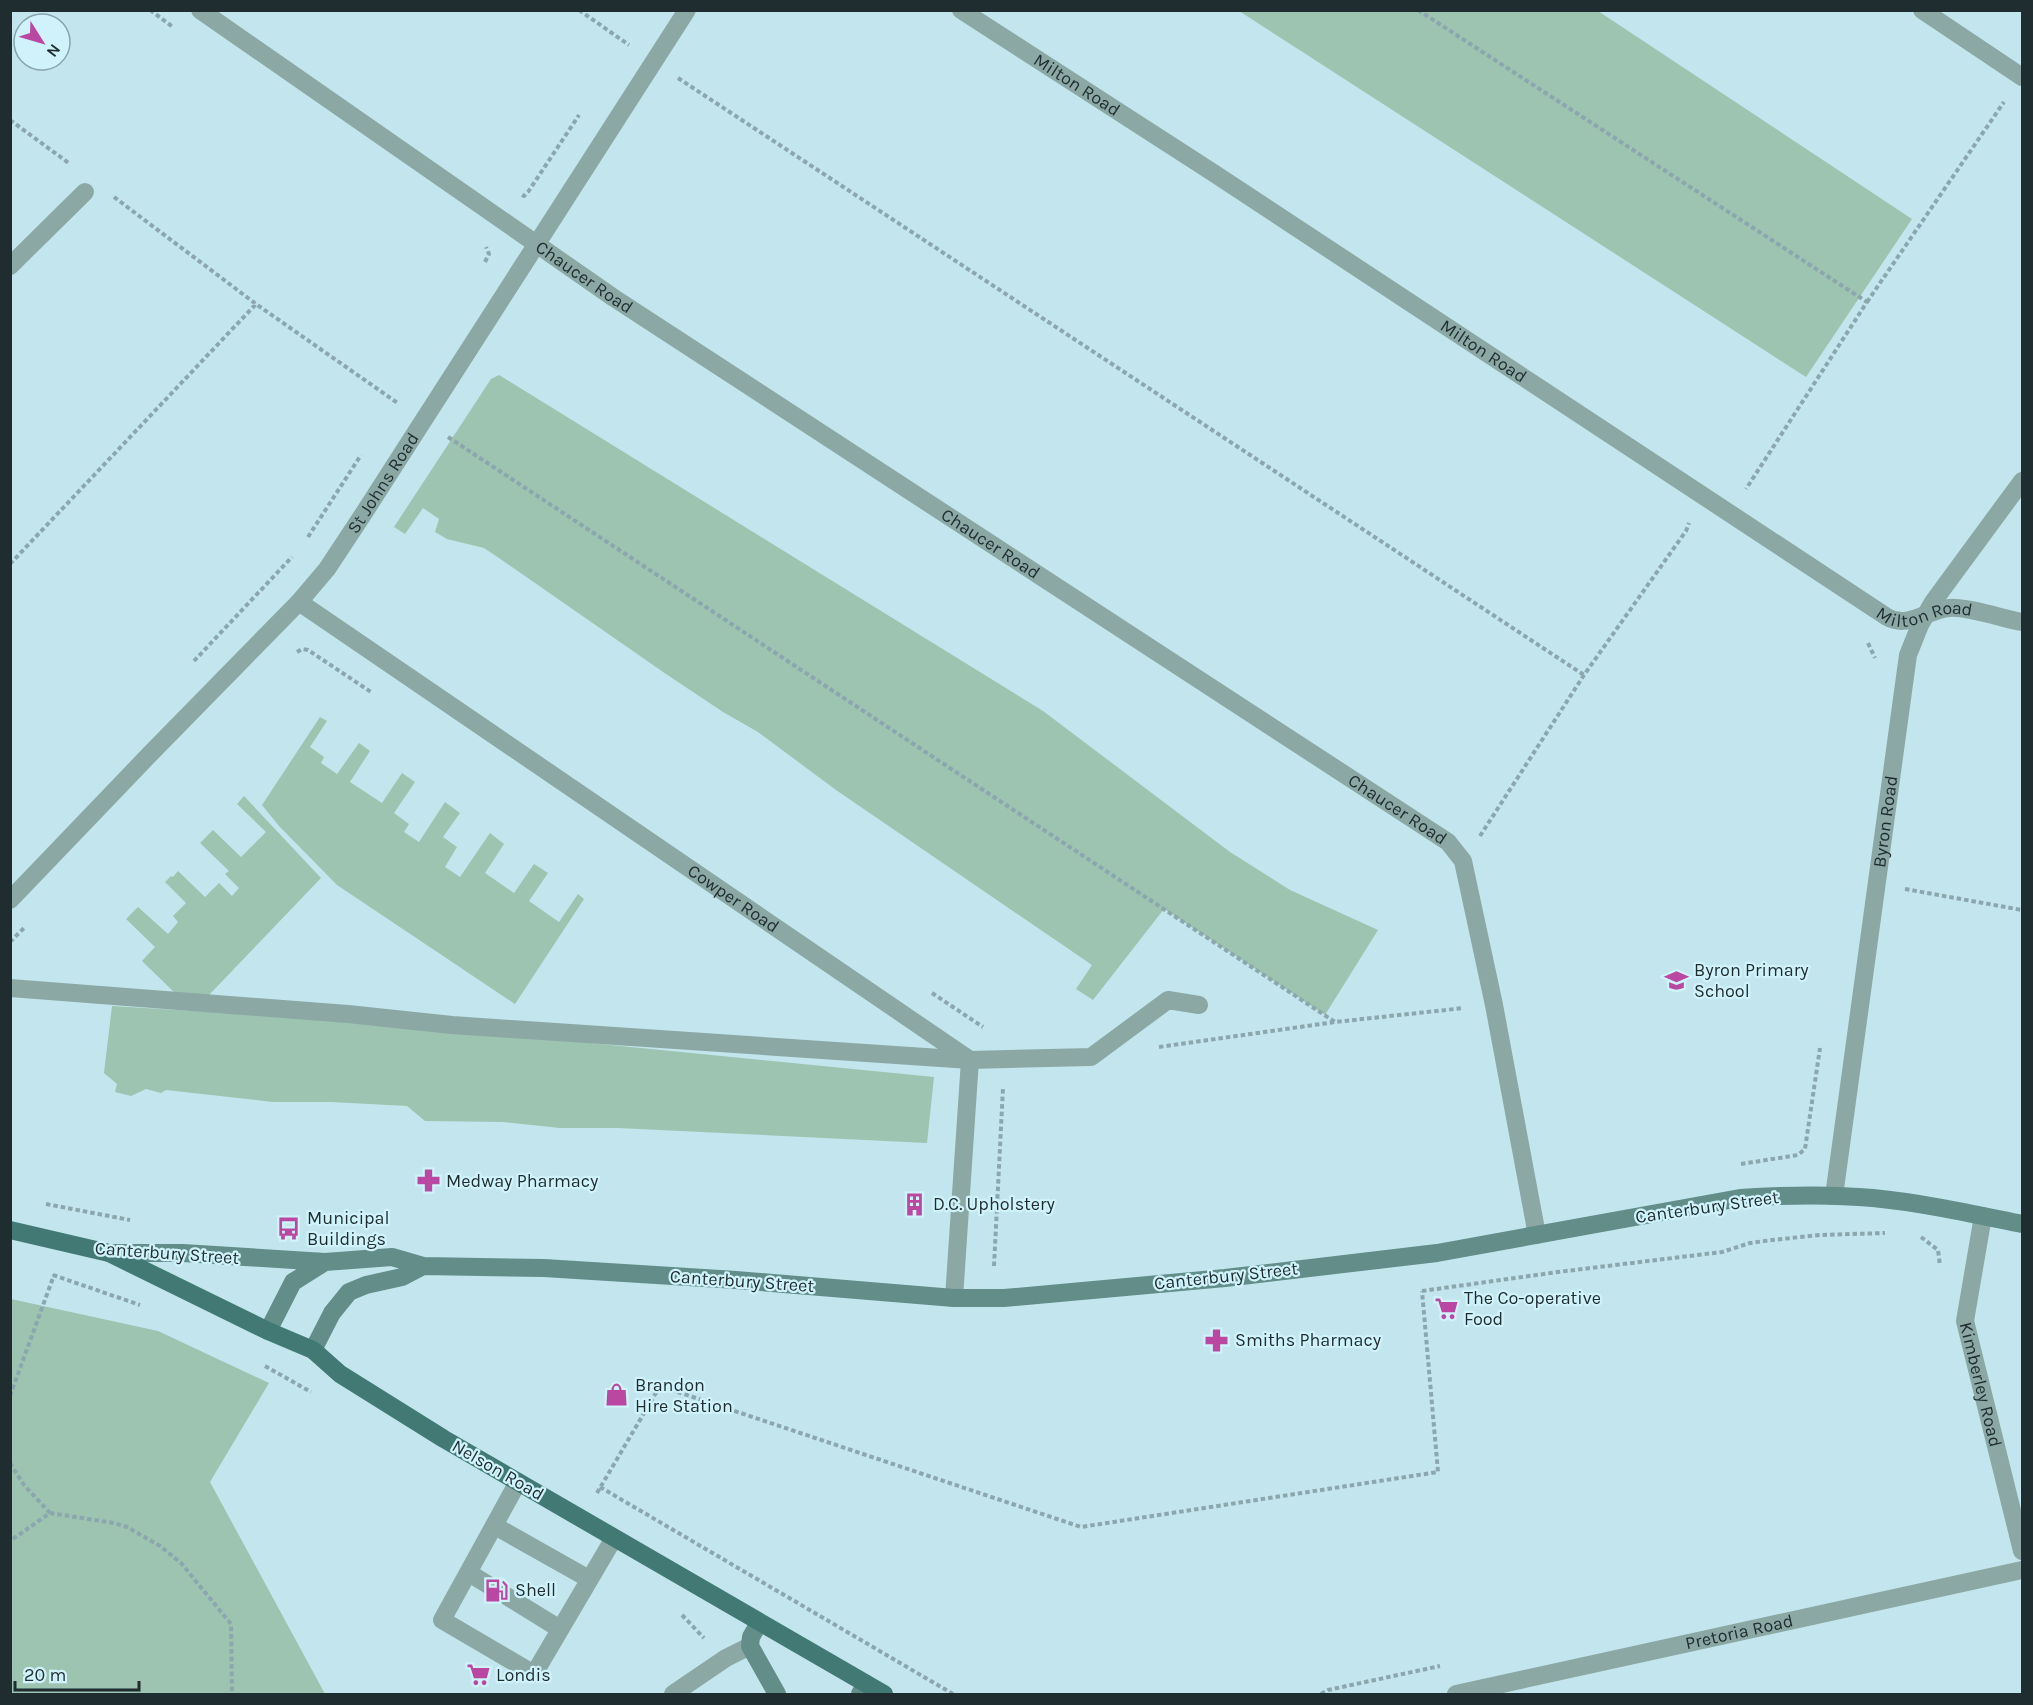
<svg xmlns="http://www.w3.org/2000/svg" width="2033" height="1705" font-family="Karla,sans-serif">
  <rect width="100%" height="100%" fill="#c3e6ee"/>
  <path fill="#9dc3b1" d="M 1239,11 L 1598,11 L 1912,219 L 1806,377 Z
    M 499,375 L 1043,711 L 1230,852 L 1290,890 L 1378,930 L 1325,1015 L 1164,909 L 1093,1000 L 1076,989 L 1092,965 L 836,790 L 758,732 L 723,712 L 666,674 L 499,558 L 484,548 L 447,539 L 435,532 L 439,519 L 423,508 L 405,534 L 394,527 L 491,379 Z
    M 320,717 L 327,721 L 310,747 L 324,757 L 321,763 L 337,774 L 359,743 L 370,751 L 350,782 L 382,803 L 402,773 L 415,782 L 394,813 L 409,824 L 404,832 L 419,842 L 445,802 L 460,813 L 443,837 L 457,847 L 445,867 L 460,877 L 490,833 L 504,844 L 485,873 L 514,893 L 534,864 L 548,873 L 529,901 L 559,922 L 578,894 L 584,899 L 515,1004 L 337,885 L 279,826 L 262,805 Z
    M 244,796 L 321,878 L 208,996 L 176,994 L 142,961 L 155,947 L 126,919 L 138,907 L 168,934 L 178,922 L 173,916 L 186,903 L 165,882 L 171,876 L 173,877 L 178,871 L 205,897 L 219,883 L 232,896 L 239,888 L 225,874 L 229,871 L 200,843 L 213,830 L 241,857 L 266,832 L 237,804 Z
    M 112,1006 L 379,1022 L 934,1077 L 927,1143 L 618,1128 L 560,1128 L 503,1122 L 425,1121 L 407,1106 L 331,1102 L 273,1102 L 166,1090 L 161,1093 L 146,1089 L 131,1096 L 115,1092 L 117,1084 L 104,1073 Z
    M 11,1299 L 158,1331 L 269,1383 L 210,1482 L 325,1694 L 11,1694 Z"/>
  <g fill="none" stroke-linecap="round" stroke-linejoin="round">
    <path stroke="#8ba6ad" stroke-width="4" stroke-dasharray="4.5 3" stroke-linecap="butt" d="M 150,10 L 173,27
      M 579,10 L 629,45
      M 1418,10 L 1867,302 L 1746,489
      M 678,78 L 1584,675
      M 10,120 L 70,164
      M 522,195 L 524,196 L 528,192 L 579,115
      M 114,197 L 256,304 L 399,404
      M 485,262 L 489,254 L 486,247
      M 1867,302 L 2004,102
      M 448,437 L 1335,1022
      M 308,537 L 361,455
      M 10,564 L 256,304
      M 1868,643 L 1875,658
      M 297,652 L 302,649 L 308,650 L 371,692
      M 194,661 L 292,557
      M 1480,836 L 1584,675 L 1686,531 L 1689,523
      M 1905,889 L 2022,910
      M 10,942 L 24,928
      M 932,993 L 983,1027
      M 1159,1047 L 1335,1022 L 1464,1008
      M 1741,1164 L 1798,1155 L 1805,1149 L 1820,1048
      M 46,1204 L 130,1220
      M 1921,1237 L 1938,1250 L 1940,1266
      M 994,1266 L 1003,1088
      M 53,1275 L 140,1305
      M 1422,1291 L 1558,1272 L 1722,1252 L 1750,1243 L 1772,1240 L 1820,1235 L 1885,1233
      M 265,1366 L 311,1392
      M 10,1396 L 54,1275
      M 10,1463 L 24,1485 L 50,1513 L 10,1541
      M 600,1487 L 953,1694
      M 597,1493 L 660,1386 L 1081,1527 L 1438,1472 L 1422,1291
      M 50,1513 L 114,1523 L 127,1527 L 160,1546 L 181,1563 L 231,1624 L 232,1694
      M 682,1615 L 704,1638
      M 1321,1694 L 1328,1690 L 1440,1666"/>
    <path stroke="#8ba8a5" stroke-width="18" d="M 10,988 L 348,1014 L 452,1025 L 970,1060 L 1091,1057 L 1168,1000 L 1199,1005
      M 518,1482 L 442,1620 L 534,1674 L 614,1538
      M 495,1526 L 589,1579
      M 469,1573 L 560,1629
      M 673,1694 L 726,1658 L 750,1646"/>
    <g stroke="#8ba8a5" stroke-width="18">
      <path id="s1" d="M 200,10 L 614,298 L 1448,842 L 1463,861 L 1494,1005 L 1537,1235"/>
      <path id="s2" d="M 961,10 L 1212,172 L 1887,617 C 1908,629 1927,610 1949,608 C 1965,606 2005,619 2022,622"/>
      <path d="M 1922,10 L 2022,77"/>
      <path d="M 10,266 L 85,192"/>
      <path id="s3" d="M 299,602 L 970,1060 L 954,1298"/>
      <path id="s4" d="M 10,900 L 151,753 L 299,602 L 327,569 L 362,516 L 687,10"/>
      <path id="s5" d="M 1834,1196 L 1908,655 L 1920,625 L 1933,602 L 2022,481"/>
      <path id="s6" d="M 1983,1216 L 1965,1321 L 2022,1551"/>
      <path id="s7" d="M 1456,1694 L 2022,1570"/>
    </g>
    <path stroke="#628d89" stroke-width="18" d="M 109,1253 L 183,1253 L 325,1262 L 392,1257 L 423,1266 L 544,1268 L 736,1280 L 954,1298 L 1004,1298 L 1225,1278 L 1437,1253 L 1740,1198 C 1784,1195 1830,1194 1873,1198 C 1924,1203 1973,1214 2022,1224
      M 268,1331 L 293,1282 L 325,1262
      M 313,1350 L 332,1313 L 349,1292 L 366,1285 L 402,1277 L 423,1266
      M 759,1623 L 751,1637 L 750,1646 L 777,1694
      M 860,1694 L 866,1684"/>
    <path stroke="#427974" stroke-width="18" d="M 10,1230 L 109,1253 L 268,1331 L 313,1350 L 340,1374 L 444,1439 L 884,1694"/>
  </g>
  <defs>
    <symbol id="school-bare" viewBox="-9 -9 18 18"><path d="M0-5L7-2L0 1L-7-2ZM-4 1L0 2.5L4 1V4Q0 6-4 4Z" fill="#ba48a3" stroke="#d0f3fb" stroke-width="2.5" paint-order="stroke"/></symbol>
    <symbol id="pharmacy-bare" viewBox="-9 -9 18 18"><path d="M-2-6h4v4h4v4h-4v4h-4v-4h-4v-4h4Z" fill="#ba48a3" stroke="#d0f3fb" stroke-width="2.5" paint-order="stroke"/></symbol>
    <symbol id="building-bare" viewBox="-9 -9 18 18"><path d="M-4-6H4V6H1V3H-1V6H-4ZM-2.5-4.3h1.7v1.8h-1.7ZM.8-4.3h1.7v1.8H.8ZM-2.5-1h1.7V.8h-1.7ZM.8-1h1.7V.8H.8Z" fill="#ba48a3" stroke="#d0f3fb" stroke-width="2.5" paint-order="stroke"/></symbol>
    <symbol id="bus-bare" viewBox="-9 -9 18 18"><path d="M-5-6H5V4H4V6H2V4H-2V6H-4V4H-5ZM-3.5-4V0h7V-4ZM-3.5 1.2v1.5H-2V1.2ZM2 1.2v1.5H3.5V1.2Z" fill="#ba48a3" stroke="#d0f3fb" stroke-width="2.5" paint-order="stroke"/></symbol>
    <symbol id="supermarket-bare" viewBox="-9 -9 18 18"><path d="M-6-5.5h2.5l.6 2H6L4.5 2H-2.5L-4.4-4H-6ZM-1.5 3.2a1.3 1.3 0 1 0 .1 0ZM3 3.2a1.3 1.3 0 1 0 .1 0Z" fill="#ba48a3" stroke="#d0f3fb" stroke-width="2.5" paint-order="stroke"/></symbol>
    <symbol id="shop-bare" viewBox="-9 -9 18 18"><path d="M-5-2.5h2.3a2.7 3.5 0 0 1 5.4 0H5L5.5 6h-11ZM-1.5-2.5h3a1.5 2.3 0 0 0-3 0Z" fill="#ba48a3" stroke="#d0f3fb" stroke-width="2.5" paint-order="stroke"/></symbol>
    <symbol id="fuel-bare" viewBox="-9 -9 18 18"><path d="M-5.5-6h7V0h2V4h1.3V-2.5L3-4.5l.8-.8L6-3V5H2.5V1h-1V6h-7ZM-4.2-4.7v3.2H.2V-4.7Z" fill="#ba48a3" stroke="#d0f3fb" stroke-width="2.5" paint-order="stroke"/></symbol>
  </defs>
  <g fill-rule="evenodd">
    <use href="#school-bare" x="1660" y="964" width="33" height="33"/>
    <use href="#pharmacy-bare" x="412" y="1164" width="33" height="33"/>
    <use href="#building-bare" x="898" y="1188" width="33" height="33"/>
    <use href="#bus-bare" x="272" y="1212" width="33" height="33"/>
    <use href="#supermarket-bare" x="1430" y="1292" width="33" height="33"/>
    <use href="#pharmacy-bare" x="1200" y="1324" width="33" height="33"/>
    <use href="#shop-bare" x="600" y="1378" width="33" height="33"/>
    <use href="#fuel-bare" x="480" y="1574" width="33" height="33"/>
    <use href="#supermarket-bare" x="462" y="1658" width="33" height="33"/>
  </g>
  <g text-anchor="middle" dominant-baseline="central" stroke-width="4.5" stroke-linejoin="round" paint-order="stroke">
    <g font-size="18" fill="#1f2d30" stroke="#d0f3fb">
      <text stroke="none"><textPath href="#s2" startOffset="138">Milton Road</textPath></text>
      <text stroke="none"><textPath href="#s1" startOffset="468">Chaucer Road</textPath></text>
      <text stroke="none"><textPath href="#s2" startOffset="624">Milton Road</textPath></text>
      <text stroke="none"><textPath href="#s4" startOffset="561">St Johns Road</textPath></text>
      <text stroke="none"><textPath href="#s1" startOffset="954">Chaucer Road</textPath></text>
      <text stroke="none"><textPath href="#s2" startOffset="1146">Milton Road</textPath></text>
      <text stroke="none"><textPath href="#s1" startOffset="1440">Chaucer Road</textPath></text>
      <text stroke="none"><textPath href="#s5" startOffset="378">Byron Road</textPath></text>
      <text stroke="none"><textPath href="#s3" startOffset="526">Cowper Road</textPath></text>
      <text transform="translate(1707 1207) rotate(-8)">Canterbury Street</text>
      <text transform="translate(167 1253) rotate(4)">Canterbury Street</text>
      <text transform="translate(1226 1276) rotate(-6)">Canterbury Street</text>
      <text transform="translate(742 1281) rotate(4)">Canterbury Street</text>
      <text stroke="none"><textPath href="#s6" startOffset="172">Kimberley Road</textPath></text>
      <text transform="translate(498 1470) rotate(30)">Nelson Road</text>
      <text stroke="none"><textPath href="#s7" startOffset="290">Pretoria Road</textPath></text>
    </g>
    <g font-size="18" fill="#1f2d30" stroke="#d0f3fb" text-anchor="start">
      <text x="1694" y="970">Byron Primary<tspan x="1694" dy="21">School</tspan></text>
      <text x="446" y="1181">Medway Pharmacy</text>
      <text x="933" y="1204">D.C. Upholstery</text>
      <text x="307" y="1218">Municipal<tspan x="307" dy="21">Buildings</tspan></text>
      <text x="1464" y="1298">The Co-operative<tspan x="1464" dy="21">Food</tspan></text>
      <text x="1235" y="1340">Smiths Pharmacy</text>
      <text x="635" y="1385">Brandon<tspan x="635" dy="21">Hire Station</tspan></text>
      <text x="515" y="1590">Shell</text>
      <text x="496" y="1675">Londis</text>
    </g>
  </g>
  <rect width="2033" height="1705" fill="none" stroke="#1f2d30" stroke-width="24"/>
  <g transform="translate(42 42) rotate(127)"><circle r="28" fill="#d0f3fb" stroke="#89a4aa" stroke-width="1.5"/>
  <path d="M0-4.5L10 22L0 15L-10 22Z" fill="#ba48a3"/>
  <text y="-9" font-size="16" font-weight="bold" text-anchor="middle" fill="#1f2d30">N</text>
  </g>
  <path d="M15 1681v9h124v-9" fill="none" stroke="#1f2d30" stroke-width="3"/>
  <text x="24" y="1681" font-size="18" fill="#1f2d30" stroke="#d0f3fb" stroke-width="4.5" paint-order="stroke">20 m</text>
</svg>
